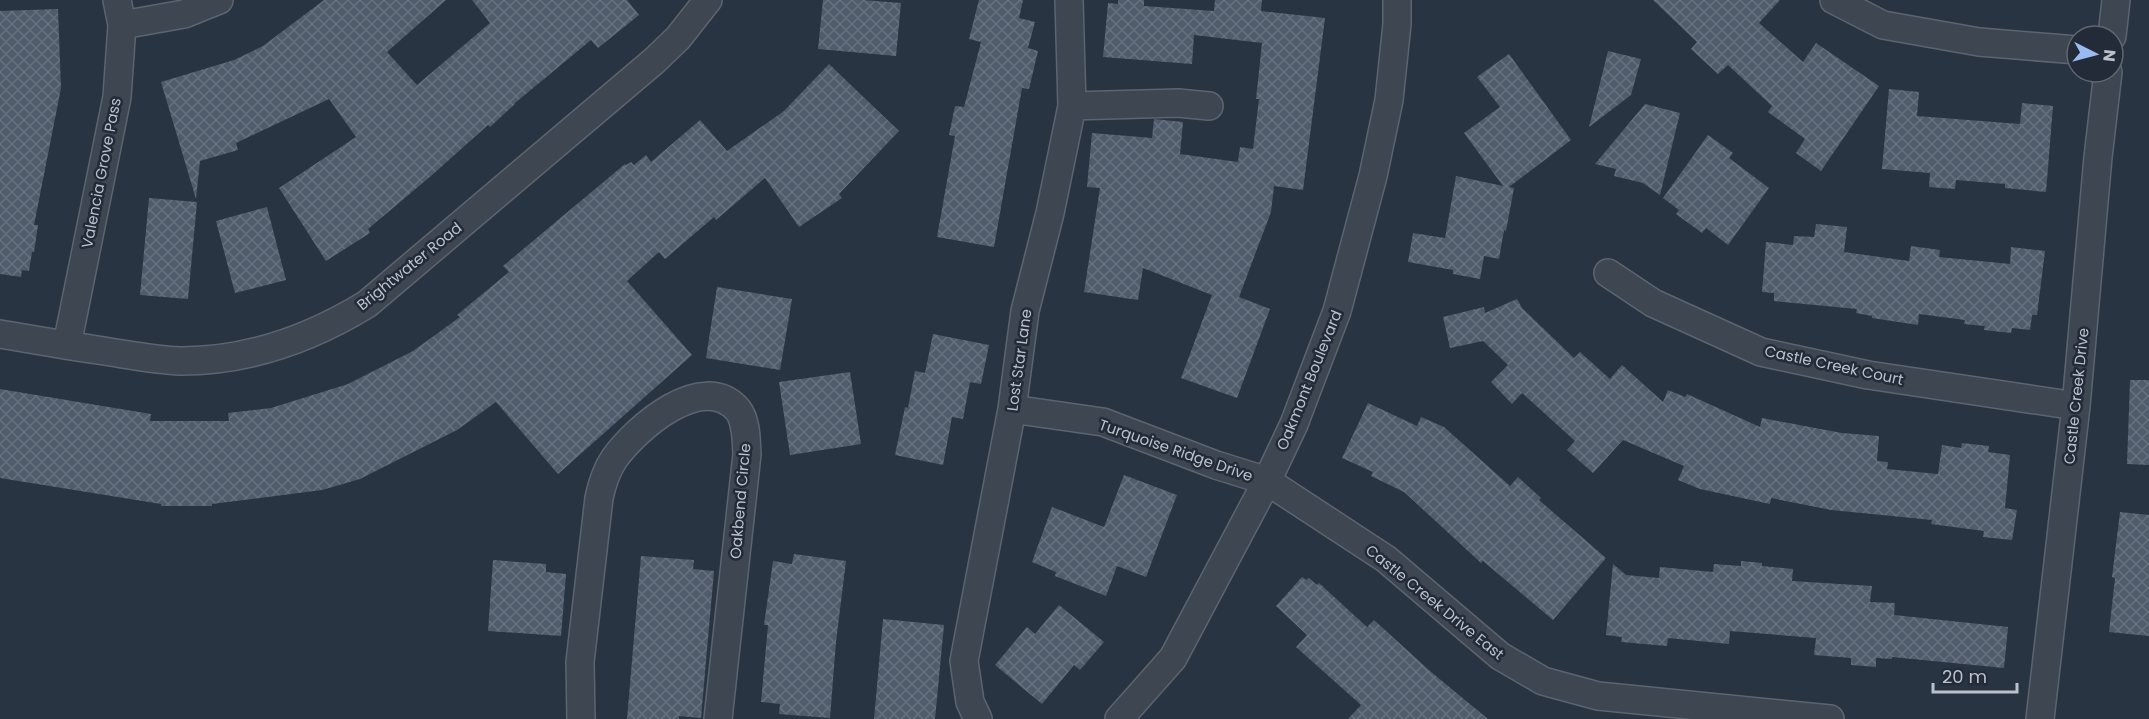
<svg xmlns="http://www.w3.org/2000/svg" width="2149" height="719" font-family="Poppins,sans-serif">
  <defs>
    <pattern id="building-cross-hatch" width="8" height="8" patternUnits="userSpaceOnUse" patternTransform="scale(1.5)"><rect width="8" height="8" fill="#505b6b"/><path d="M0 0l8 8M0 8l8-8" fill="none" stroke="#67717f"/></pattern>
  </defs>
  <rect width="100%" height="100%" fill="#293442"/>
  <path fill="url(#building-cross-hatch)" d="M 324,0 L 446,0 L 387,52 L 417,85 L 490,23 L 472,0 L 627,0 L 639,15 L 598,48 L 591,40 L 515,103 L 515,104 L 490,127 L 488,125 L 431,176 L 368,229 L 370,233 L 326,261 L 279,188 L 356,137 L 329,99 L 236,143 L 238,150 L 200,161 L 196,199 L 161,82 L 234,60 L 263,46 Z
    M 823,0 L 863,0 L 901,3 L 896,56 L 818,49 Z
    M 979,0 L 1023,0 L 1019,18 L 1035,22 L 1028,48 L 1038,51 L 1029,89 L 1022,88 L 994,247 L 937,237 L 955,136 L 949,135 L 955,106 L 964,107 L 981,42 L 969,39 Z
    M 1118,0 L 1144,0 L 1144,6 L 1214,11 L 1215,0 L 1262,0 L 1261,11 L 1325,18 L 1303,190 L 1274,186 L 1271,212 L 1239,297 L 1270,309 L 1237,398 L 1181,378 L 1212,295 L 1143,268 L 1138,300 L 1084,292 L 1100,188 L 1087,187 L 1092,133 L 1152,138 L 1154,119 L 1183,122 L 1180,154 L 1238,162 L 1240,147 L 1253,149 L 1259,99 L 1256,99 L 1262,43 L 1194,35 L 1192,64 L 1103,57 L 1108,3 L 1118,4 Z
    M 1653,0 L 1780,0 L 1759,23 L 1803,62 L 1816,43 L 1879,86 L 1821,171 L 1796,153 L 1805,139 L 1768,112 L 1772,106 L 1728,65 L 1718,74 L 1691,49 L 1697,42 Z
    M 58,9 L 61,88 L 34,225 L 38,225 L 34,252 L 32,252 L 29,271 L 22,270 L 21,277 L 0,274 L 0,11 Z
    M 1608,51 L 1641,59 L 1631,95 L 1589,127 Z
    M 1509,54 L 1571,140 L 1509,187 L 1514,188 L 1506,231 L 1504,230 L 1499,259 L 1484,256 L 1480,279 L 1453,274 L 1453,270 L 1408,262 L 1413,233 L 1445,238 L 1456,176 L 1503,186 L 1464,133 L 1500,107 L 1477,77 Z
    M 829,64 L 899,131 L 839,194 L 842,198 L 799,227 L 765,178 L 716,220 L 714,217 L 665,259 L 659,252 L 627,281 L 692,355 L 558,474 L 496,402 L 457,430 L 360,479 L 322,490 L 212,504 L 212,506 L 161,506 L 161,504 L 0,478 L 0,389 L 151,414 L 150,421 L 229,421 L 228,413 L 271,408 L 348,384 L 413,351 L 460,317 L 457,315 L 509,272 L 503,266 L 625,164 L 626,165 L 631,162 L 634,165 L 646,155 L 651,162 L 700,120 L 727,151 L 784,111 Z
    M 1889,89 L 1919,92 L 1917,116 L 2020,124 L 2022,103 L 2053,106 L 2046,192 L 2005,188 L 2005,184 L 1956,180 L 1955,189 L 1929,187 L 1930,173 L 1882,169 Z
    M 1645,104 L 1680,113 L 1660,195 L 1643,183 L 1614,176 L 1616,169 L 1595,164 Z
    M 1708,135 L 1733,153 L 1729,158 L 1769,188 L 1728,245 L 1706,228 L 1702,233 L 1676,214 L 1679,210 L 1663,198 Z
    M 149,198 L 197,202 L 188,299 L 140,295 Z
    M 267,207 L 286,280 L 235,293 L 216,221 Z
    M 1816,224 L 1847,227 L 1844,252 L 1909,261 L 1911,246 L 1940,250 L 1939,257 L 2010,264 L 2011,247 L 2045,251 L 2037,315 L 2032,315 L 2030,330 L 2012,328 L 2011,333 L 1984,330 L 1985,326 L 1964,324 L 1965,320 L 1919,314 L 1918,325 L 1872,318 L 1872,316 L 1856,313 L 1857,309 L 1774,301 L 1774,293 L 1762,292 L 1766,242 L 1793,245 L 1794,236 L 1814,237 Z
    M 717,287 L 792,299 L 780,370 L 706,358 Z
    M 1517,299 L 1522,308 L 1574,358 L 1580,352 L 1610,379 L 1622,365 L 1663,402 L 1668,390 L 1685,397 L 1687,394 L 1760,427 L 1762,418 L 1842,433 L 1879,436 L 1877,461 L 1888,462 L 1887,469 L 1938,474 L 1942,445 L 1961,448 L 1962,443 L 1989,446 L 1988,452 L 2010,455 L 2005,508 L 2017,510 L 2012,540 L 1983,537 L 1984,531 L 1931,524 L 1932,520 L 1831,510 L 1771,498 L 1770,504 L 1700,489 L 1678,480 L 1684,466 L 1623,440 L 1593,473 L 1567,450 L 1575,441 L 1522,393 L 1512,404 L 1491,382 L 1508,365 L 1483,341 L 1450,348 L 1443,317 L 1484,307 L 1485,313 Z
    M 933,334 L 989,345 L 981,384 L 970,382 L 963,419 L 952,417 L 943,465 L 895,455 L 905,407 L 908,408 L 915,371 L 925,373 Z
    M 850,372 L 861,444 L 790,455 L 779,382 Z
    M 2130,380 L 2149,380 L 2149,465 L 2127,464 Z
    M 1368,403 L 1417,426 L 1421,417 L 1444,427 L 1510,486 L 1518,477 L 1541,498 L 1539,500 L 1606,558 L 1553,620 L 1483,561 L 1481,563 L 1404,492 L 1371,476 L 1373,472 L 1342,458 Z
    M 1124,475 L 1177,495 L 1146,577 L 1117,566 L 1106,596 L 1055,576 L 1056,572 L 1032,562 L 1052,507 L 1104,527 Z
    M 2120,512 L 2149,515 L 2149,636 L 2109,632 L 2115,578 L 2112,577 Z
    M 794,554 L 846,561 L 836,642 L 830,718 L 779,714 L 780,704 L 761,702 L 768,625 L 764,625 L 773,561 L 792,564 Z
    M 641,556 L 694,560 L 693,569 L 714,571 L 701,718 L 679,716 L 679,719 L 627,719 Z
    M 493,560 L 546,564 L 546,572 L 566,574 L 561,636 L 488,631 Z
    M 1741,561 L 1762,563 L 1762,566 L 1793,569 L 1792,581 L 1872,586 L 1870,602 L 1895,603 L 1894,615 L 2008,627 L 2004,668 L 1892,657 L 1892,659 L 1876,658 L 1876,667 L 1851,665 L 1851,658 L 1814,655 L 1816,638 L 1730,631 L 1729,644 L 1668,638 L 1667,646 L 1621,642 L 1622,637 L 1606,635 L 1613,564 L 1626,575 L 1659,578 L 1660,567 L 1713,572 L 1714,564 L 1741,566 Z
    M 1302,577 L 1306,580 L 1309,578 L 1317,585 L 1319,583 L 1367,627 L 1374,620 L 1430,671 L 1488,719 L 1348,719 L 1361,705 L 1296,647 L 1307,635 L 1276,606 Z
    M 1059,605 L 1104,642 L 1080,670 L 1074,665 L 1042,704 L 995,665 L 1027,627 L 1035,634 Z
    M 883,619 L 944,625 L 935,719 L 874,719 Z"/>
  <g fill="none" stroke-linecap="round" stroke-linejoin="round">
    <defs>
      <path id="minor" d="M 1834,0 L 1883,25 L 1979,42 L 2077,50
        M 122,25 L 184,14 L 219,0
        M 2112,36 L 2116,0
        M 1072,106 L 1178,103 L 1209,106
        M 1608,273 L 1653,303 L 1761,352 L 1868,375 L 2076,406
        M 0,334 C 35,340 69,346 104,351 C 130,355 155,360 181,361 C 249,361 310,339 367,304 L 654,61 L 678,38 L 708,0
        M 67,345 L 117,97 L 122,25 L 117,0
        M 1012,409 L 1103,422 L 1216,465 L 1267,481 L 1386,559 L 1500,656 L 1543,681 L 1598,696 L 1830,719
        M 581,719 L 580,662 L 599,498 C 602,484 606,471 614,459 C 635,429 703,369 738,410 C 747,422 746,441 747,454 L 718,719
        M 978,719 L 970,702 L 964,661 L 1012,409 L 1025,311 L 1050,213 L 1072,106 L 1069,0
        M 1119,719 L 1173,658 L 1267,481 L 1294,424 L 1337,311 L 1373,176 L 1389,100 L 1397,24 L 1397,0
        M 2040,719 L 2076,406 L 2098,157 L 2108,72"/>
    </defs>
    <use href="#minor" stroke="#5c646f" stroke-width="30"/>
    <use href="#minor" stroke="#3e4652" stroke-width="27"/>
  </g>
  <g text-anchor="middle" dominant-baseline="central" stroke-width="5" stroke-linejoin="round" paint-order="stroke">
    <g font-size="15" fill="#bbc1cc" stroke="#222b37">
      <text transform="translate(101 173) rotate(-79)">Valencia Grove Pass</text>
      <text transform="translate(409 266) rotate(-39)">Brightwater Road</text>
      <text transform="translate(1019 360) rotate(-82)">Lost Star Lane</text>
      <text transform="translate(1834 365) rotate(12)">Castle Creek Court</text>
      <text transform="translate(1309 380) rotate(-68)">Oakmont Boulevard</text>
      <text transform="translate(2076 396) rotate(-84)">Castle Creek Drive</text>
      <text transform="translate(1176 450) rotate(19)">Turquoise Ridge Drive</text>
      <text transform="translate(740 501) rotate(-85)">Oakbend Circle</text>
      <text transform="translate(1435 602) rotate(39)">Castle Creek Drive East</text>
    </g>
  </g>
  <g transform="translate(2095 54) rotate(96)"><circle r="28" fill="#222b37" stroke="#5f6773" stroke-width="1.5"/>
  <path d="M0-4.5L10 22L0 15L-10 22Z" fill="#9abbf2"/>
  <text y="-9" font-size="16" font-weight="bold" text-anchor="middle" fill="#bbc1cc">N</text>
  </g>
  <path d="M1933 683v9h84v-9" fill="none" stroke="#bbc1cc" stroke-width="3"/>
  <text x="1942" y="683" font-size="18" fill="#bbc1cc" stroke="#222b37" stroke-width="4.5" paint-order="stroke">20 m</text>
</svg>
